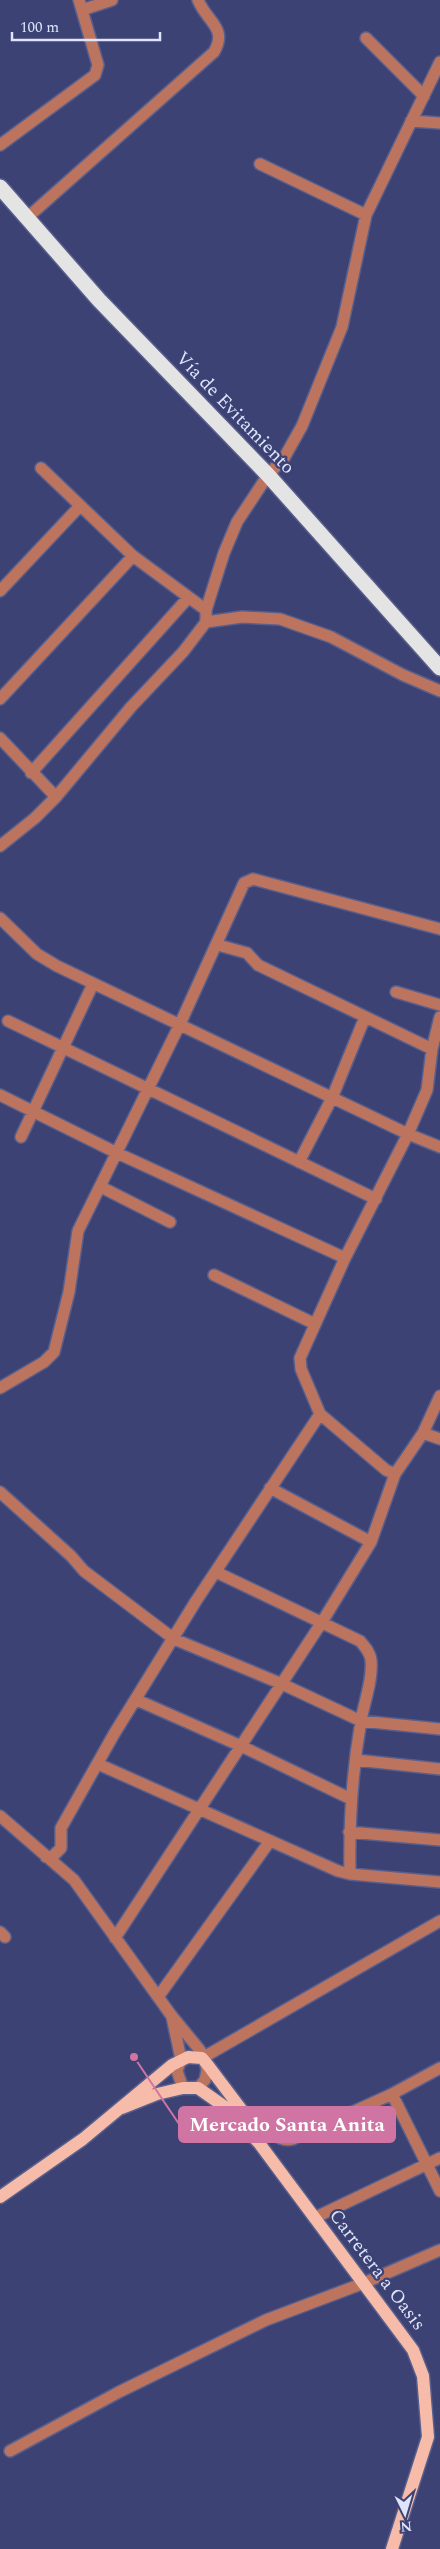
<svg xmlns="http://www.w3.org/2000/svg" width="440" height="2549" font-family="Spectral,serif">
  <rect width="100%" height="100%" fill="#3c4273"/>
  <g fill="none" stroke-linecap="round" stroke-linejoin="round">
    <defs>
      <path id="minor" d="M 82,10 L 112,0
        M 366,38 L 424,96
        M 411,121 L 440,123
        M 0,145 L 95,75 L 98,65 L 79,0
        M 260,164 L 366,215
        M 28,217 L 214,52 C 228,28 207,22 198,0
        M 41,468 L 133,556 L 206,610
        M 0,591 L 80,506
        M 206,622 L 242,617 L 280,619 L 331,637 L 403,675 L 440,691
        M 0,699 L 133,556
        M 0,738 L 56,797
        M 31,773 L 188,598
        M 0,846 L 35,818 L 56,797 L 131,707 L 183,652 L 206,622 L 206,610 L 224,553 L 237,522 L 268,475 L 284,458 L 302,426 L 342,327 L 366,215 L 440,62
        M 0,918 L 37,954 L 57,966 L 408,1134 L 427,1090 L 432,1049 L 440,1017
        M 218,945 L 247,953 L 258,965 L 432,1049
        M 396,992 L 440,1005
        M 8,1021 L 376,1199
        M 0,1095 L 117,1153 L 345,1258
        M 21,1137 L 93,984
        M 299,1162 L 332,1098 L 365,1017
        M 101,1187 L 170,1222
        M 214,1275 L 315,1324
        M 0,1388 L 44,1362 L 54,1352 L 69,1292 L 78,1231 L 180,1024 L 244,883 L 253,879 L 440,929
        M 320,1414 L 386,1470 L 395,1474
        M 423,1433 L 440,1439
        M 270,1488 L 371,1542
        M 0,1492 L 71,1556 L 84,1571 L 174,1639 L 282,1684 L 361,1721 L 440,1729
        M 216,1572 L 360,1641 C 365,1647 370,1652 371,1660 C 373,1680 364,1702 361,1721 C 352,1772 349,1823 350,1874
        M 137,1700 L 241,1746 L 351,1799
        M 356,1760 L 440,1769
        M 98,1764 L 338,1871 L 350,1874 L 440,1882
        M 0,1816 L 74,1880 L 171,2015 L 199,2049 L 204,2057 L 207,2070 L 205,2080 L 198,2088
        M 349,1832 L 440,1840
        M 46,1857 L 53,1856 L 61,1848 L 61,1828 L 114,1734 L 196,1601 L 320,1414 L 301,1369 L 300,1358 L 345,1258 L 408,1134 L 440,1147
        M 0,1932 L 5,1937
        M 115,1938 L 322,1622 L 371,1542 L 395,1474 L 423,1433 L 440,1396
        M 158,1997 L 270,1841
        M 172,2017 L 181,2059 L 177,2071 L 183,2088
        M 204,2057 L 440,1921
        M 392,2094 L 440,2191
        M 250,2121 C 270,2122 274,2144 293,2139 L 392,2094 L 440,2068
        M 314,2218 L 440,2158
        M 10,2451 L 119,2392 L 266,2320 L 364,2283 L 440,2250"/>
      <path id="major" d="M 122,2108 L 157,2094 L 183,2088 L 198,2088 L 225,2107 L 259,2143 L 413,2350 L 423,2376 L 428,2437 L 392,2549
        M 0,2197 L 83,2139 L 172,2065 L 188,2057 L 202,2058 L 207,2064 L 250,2121 L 257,2138"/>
      <path id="highway" d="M 0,187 L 99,300 L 268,475 L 440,668"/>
    </defs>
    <use href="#minor" stroke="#595f8c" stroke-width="14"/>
    <use href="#major" stroke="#595f8c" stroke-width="15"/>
    <use href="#highway" stroke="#595f8c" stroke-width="18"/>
    <use href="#minor" stroke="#bd745f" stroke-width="11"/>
    <use href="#major" stroke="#f6bba9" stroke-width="12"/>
    <use href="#highway" stroke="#e4e4e4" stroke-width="15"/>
  </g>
  <g text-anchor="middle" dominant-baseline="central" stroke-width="4.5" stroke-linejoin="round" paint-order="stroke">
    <g font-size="19" fill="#dfe4fc" stroke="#3c4273">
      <text transform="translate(235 413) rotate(46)">Vía de Evitamiento</text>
      <text transform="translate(377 2270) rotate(53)">Carretera a Oasis</text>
    </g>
  </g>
  <path fill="none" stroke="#cf74a3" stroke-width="2" d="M134 2057L179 2124"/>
  <circle fill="#cf74a3" stroke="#3c4273" stroke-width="2" cx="134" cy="2057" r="5"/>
  <rect fill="#cf74a3" stroke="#cf74a3" stroke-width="2" x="179" y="2107" width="216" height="35" rx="5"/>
  <g font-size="20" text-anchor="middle" font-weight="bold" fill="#fff">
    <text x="287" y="2131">Mercado Santa Anita</text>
  </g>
  <g transform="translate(405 2514) rotate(175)" stroke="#3c4273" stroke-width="4" paint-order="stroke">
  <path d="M0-4L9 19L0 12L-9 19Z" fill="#dfe4fc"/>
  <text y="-8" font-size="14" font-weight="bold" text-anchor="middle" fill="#dfe4fc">N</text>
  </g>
  <path d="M12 32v8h148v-8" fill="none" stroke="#dfe4fc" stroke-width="2.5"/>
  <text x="20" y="32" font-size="15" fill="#dfe4fc" stroke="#3c4273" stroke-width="4" paint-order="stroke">100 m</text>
</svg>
